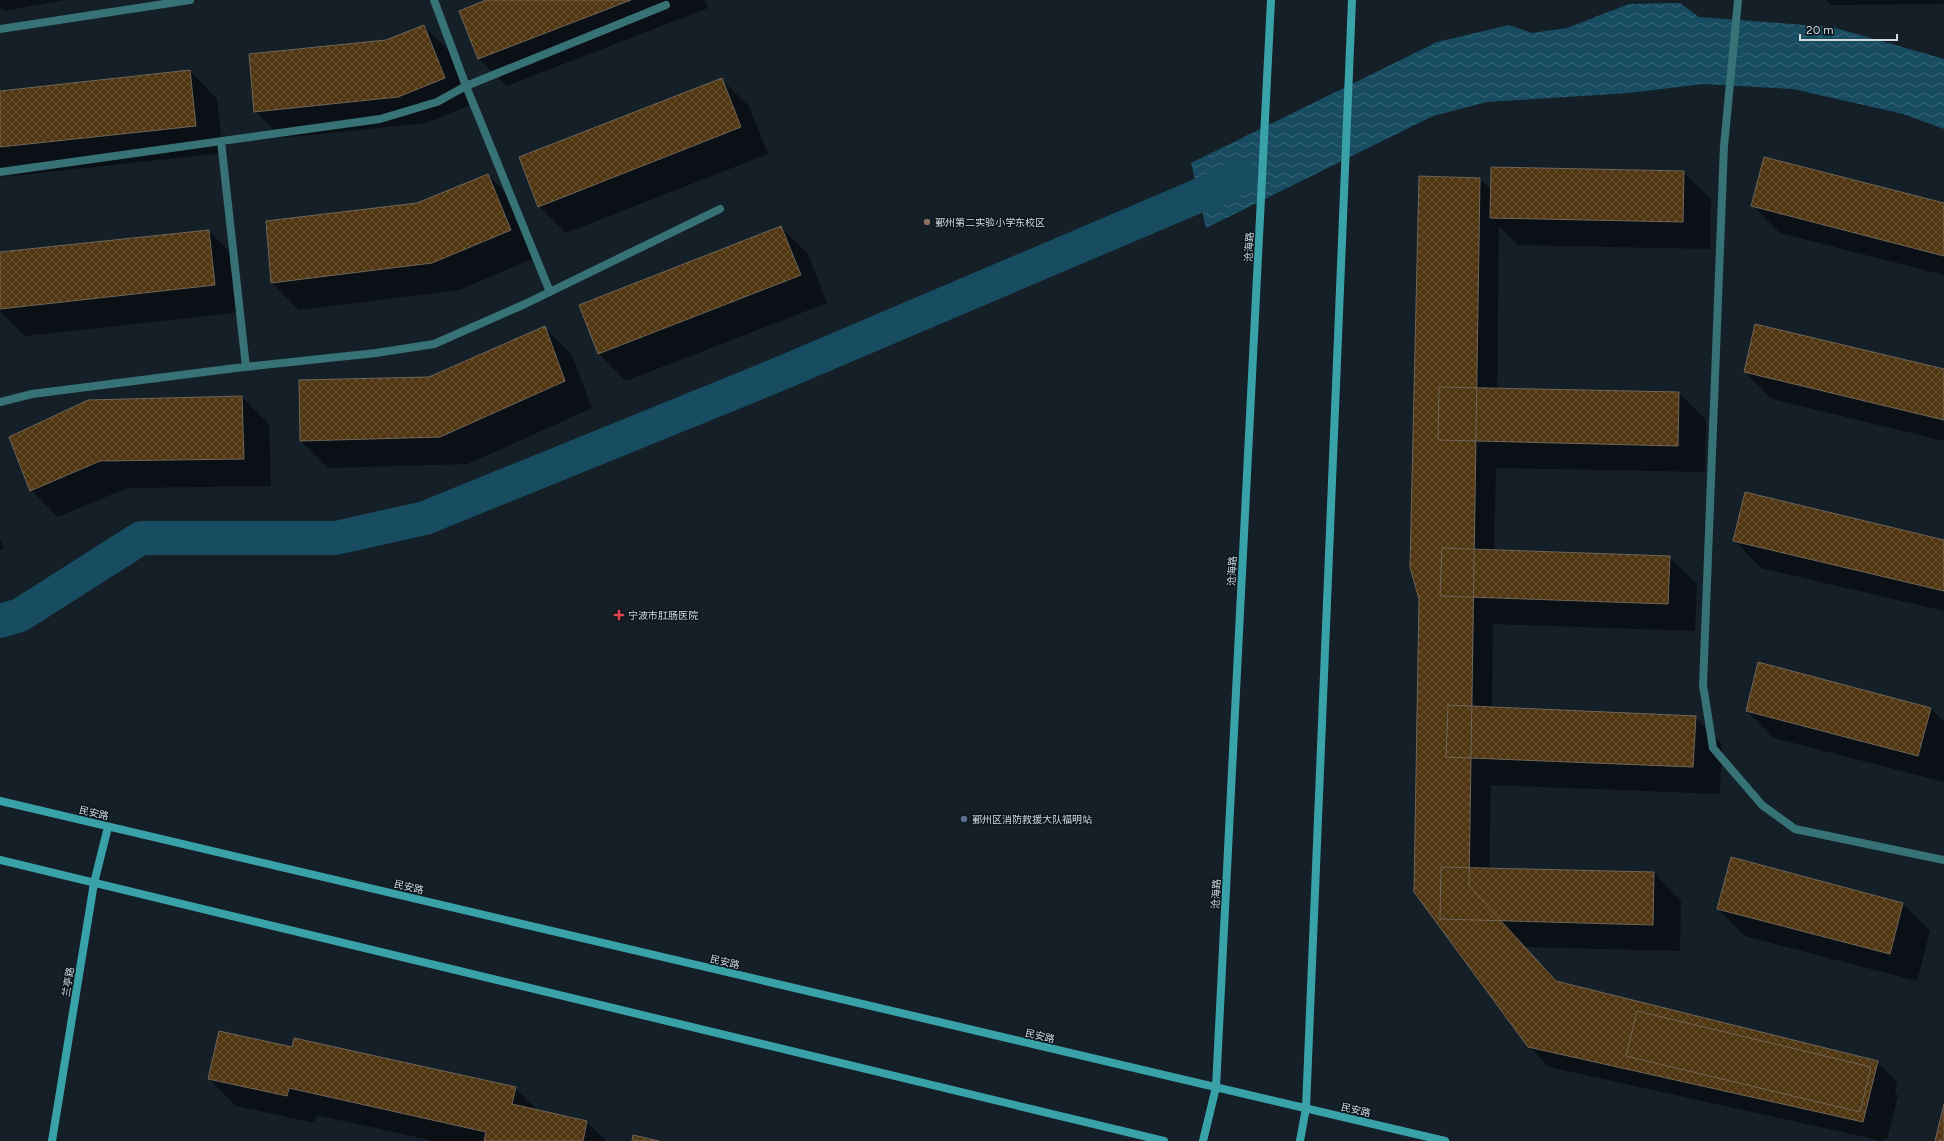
<svg xmlns="http://www.w3.org/2000/svg" width="1944" height="1141" font-family="Figtree,'Noto Sans SC',sans-serif">
  <defs>
    <pattern id="water-waves" width="16" height="10" patternUnits="userSpaceOnUse"><rect width="16" height="10" fill="#184c60"/><path d="M0 5q4-4 8 0t8 0" fill="none" stroke="#396576"/></pattern>
    <pattern id="building-cross-hatch" width="8" height="8" patternUnits="userSpaceOnUse"><rect width="8" height="8" fill="#503611"/><path d="M0 0l8 8M0 8l8-8" fill="none" stroke="#685233"/></pattern>
  </defs>
  <rect width="100%" height="100%" fill="#141f28"/>
  <path fill="url(#water-waves)" d="M 1680,3 L 1699,17 L 1832,27 L 1944,59 L 1944,129 L 1903,114 L 1793,89 L 1703,84 L 1628,93 L 1487,102 L 1433,116 L 1206,228 L 1191,163 L 1437,42 L 1509,25 L 1532,33 L 1567,28 L 1629,4 Z"/>
  <path fill="#0007" fill-rule="evenodd" d="M 0,0 L 64,0 L 5,11 L 0,6 Z
    M 489,0 L 705,0 L 708,8 L 507,86 L 479,59 L 460,11 Z
    M 1826,0 L 1944,0 L 1944,4 L 1831,5 Z
    M 424,26 L 451,53 L 471,105 L 426,123 L 282,138 L 255,111 L 386,41 Z
    M 190,71 L 217,99 L 223,153 L 4,177 L 0,173 L 0,92 Z
    M 721,79 L 749,106 L 768,154 L 566,233 L 539,206 Z
    M 1683,172 L 1711,199 L 1710,249 L 1518,245 L 1499,226 L 1497,389 L 1679,393 L 1706,420 L 1705,472 L 1496,468 L 1494,550 L 1669,557 L 1697,584 L 1695,631 L 1493,624 L 1492,708 L 1695,717 L 1722,744 L 1720,794 L 1491,785 L 1489,869 L 1654,873 L 1681,901 L 1680,951 L 1525,947 L 1557,982 L 1877,1062 L 1897,1082 L 1895,1092 L 1898,1096 L 1887,1139 L 1883,1138 L 1883,1141 L 1549,1067 L 1529,1046 L 1415,892 L 1480,179 L 1492,190 ZM 1472,623 L 1474,623 L 1473,711 L 1471,711 Z
    M 488,175 L 515,202 L 537,257 L 459,290 L 299,310 L 272,283 L 267,222 L 417,204 Z
    M 1944,204 L 1944,275 L 1780,233 L 1752,205 Z
    M 781,227 L 808,254 L 827,303 L 626,381 L 599,354 L 580,306 Z
    M 209,231 L 236,258 L 242,312 L 25,336 L 0,311 L 0,253 Z
    M 545,328 L 572,355 L 592,408 L 468,464 L 328,468 L 301,441 L 429,378 Z
    M 1944,370 L 1944,441 L 1772,399 L 1745,372 Z
    M 242,397 L 269,424 L 271,486 L 127,488 L 58,517 L 31,490 Z
    M 0,538 L 4,549 L 0,550 Z
    M 1734,540 L 1944,541 L 1944,611 L 1761,568 Z
    M 1759,664 L 1931,708 L 1944,722 L 1944,782 L 1774,738 L 1747,711 Z
    M 1731,859 L 1903,904 L 1930,931 L 1917,981 L 1745,936 L 1718,909 Z
    M 292,1048 L 515,1088 L 538,1111 L 587,1122 L 606,1141 L 434,1141 L 316,1115 L 315,1123 L 236,1106 L 209,1079 Z"/>
  <g fill="none" stroke-linecap="round" stroke-linejoin="round">
    <path stroke="#184c60" stroke-width="34" d="M 0,621 L 20,615 L 141,538 L 336,538 L 425,518 L 777,375 L 1212,190 L 1241,176"/>
  </g>
  <path fill="url(#building-cross-hatch)" stroke="#6f6559" d="M 486,0 L 631,0 L 478,59 L 459,11 Z
    M 424,25 L 445,78 L 398,97 L 254,112 L 249,54 L 386,40 Z
    M 190,70 L 196,126 L 0,147 L 0,91 Z
    M 722,78 L 741,127 L 538,207 L 519,157 Z
    M 1764,157 L 1944,203 L 1944,256 L 1751,206 Z
    M 1491,167 L 1684,171 L 1683,222 L 1490,218 Z
    M 488,174 L 511,230 L 432,263 L 271,283 L 266,221 L 417,203 Z
    M 1419,176 L 1480,178 L 1469,886 L 1556,981 L 1878,1061 L 1863,1122 L 1528,1047 L 1414,892 L 1419,599 L 1410,567 Z
    M 781,226 L 801,275 L 598,354 L 579,305 Z
    M 209,230 L 215,285 L 0,309 L 0,252 Z
    M 1755,324 L 1944,369 L 1944,420 L 1744,372 Z
    M 545,326 L 565,381 L 440,437 L 300,441 L 299,380 L 429,377 Z
    M 1439,387 L 1679,392 L 1678,446 L 1438,440 Z
    M 242,396 L 244,459 L 100,461 L 30,491 L 9,437 L 88,400 Z
    M 1745,492 L 1944,540 L 1944,591 L 1733,541 Z
    M 1442,548 L 1670,556 L 1668,604 L 1440,596 Z
    M 1758,662 L 1931,708 L 1918,756 L 1746,711 Z
    M 1448,705 L 1696,716 L 1693,767 L 1446,757 Z
    M 1731,857 L 1903,903 L 1890,954 L 1717,909 Z
    M 1441,867 L 1654,872 L 1653,925 L 1440,919 Z
    M 1637,1011 L 1871,1067 L 1860,1112 L 1626,1056 Z
    M 219,1031 L 292,1047 L 294,1038 L 516,1087 L 512,1104 L 587,1121 L 583,1141 L 484,1141 L 486,1132 L 289,1088 L 287,1096 L 208,1079 Z
    M 1944,1104 L 1944,1141 L 1935,1141 Z
    M 633,1135 L 659,1141 L 632,1141 Z"/>
  <g fill="none" stroke-linecap="round" stroke-linejoin="round">
    <path stroke="#367276" stroke-width="8" d="M 434,0 L 466,86 L 550,292
      M 1738,0 L 1724,146 L 1703,685 L 1713,748 L 1762,805 L 1795,829 L 1944,860
      M 221,141 L 246,367
      M 0,172 L 380,119 L 437,102 L 466,86 L 666,5
      M 0,402 L 32,394 L 236,368 L 376,353 L 434,344 L 525,304 L 720,209"/>
    <path stroke="#367276" stroke-width="8" d="M 0,29 L 190,0"/>
    <path stroke="#39a2a9" stroke-width="8" d="M 0,801 L 1445,1141
      M 0,860 L 1164,1141
      M 52,1141 L 94,883 L 108,827
      M 1203,1141 L 1216,1087 L 1271,0
      M 1300,1141 L 1306,1108 L 1352,0"/>
  </g>
  <circle fill="#8d6e63" stroke="#0b161e" stroke-width="1.5" cx="927" cy="222" r="4"/>
  <path fill="#e0444e" stroke="#0b161e" stroke-width="1.5" d="M617 609h4v4h4v4h-4v4h-4v-4h-4v-4h4z"/>
  <circle fill="#5c6f8a" stroke="#0b161e" stroke-width="1.5" cx="964" cy="819" r="4"/>
  <g text-anchor="middle" dominant-baseline="central" stroke-width="3" stroke-linejoin="round" paint-order="stroke">
    <g font-size="10" fill="#d2d9df" stroke="#0b161e" text-anchor="start">
      <text x="935" y="222">鄞州第二实验小学东校区</text>
      <text x="628" y="615">宁波市肛肠医院</text>
      <text x="972" y="819">鄞州区消防救援大队福明站</text>
    </g>
    <g font-size="10" fill="#d2d9df" stroke="#0b161e">
      <text transform="translate(1249 247) rotate(-87)">沧海路</text>
      <text transform="translate(1232 571) rotate(-87)">沧海路</text>
      <text transform="translate(94 813) rotate(13)">民安路</text>
      <text transform="translate(409 887) rotate(13)">民安路</text>
      <text transform="translate(1216 894) rotate(-87)">沧海路</text>
      <text transform="translate(725 962) rotate(13)">民安路</text>
      <text transform="translate(68 982) rotate(-81)">兰亭路</text>
      <text transform="translate(1040 1036) rotate(13)">民安路</text>
      <text transform="translate(1356 1110) rotate(13)">民安路</text>
    </g>
  </g>
  <path d="M1800 34v6h97v-6" fill="none" stroke="#d2d9df" stroke-width="2"/>
  <text x="1806" y="34" font-size="12" fill="#d2d9df" stroke="#0b161e" stroke-width="3" paint-order="stroke">20 m</text>
</svg>
